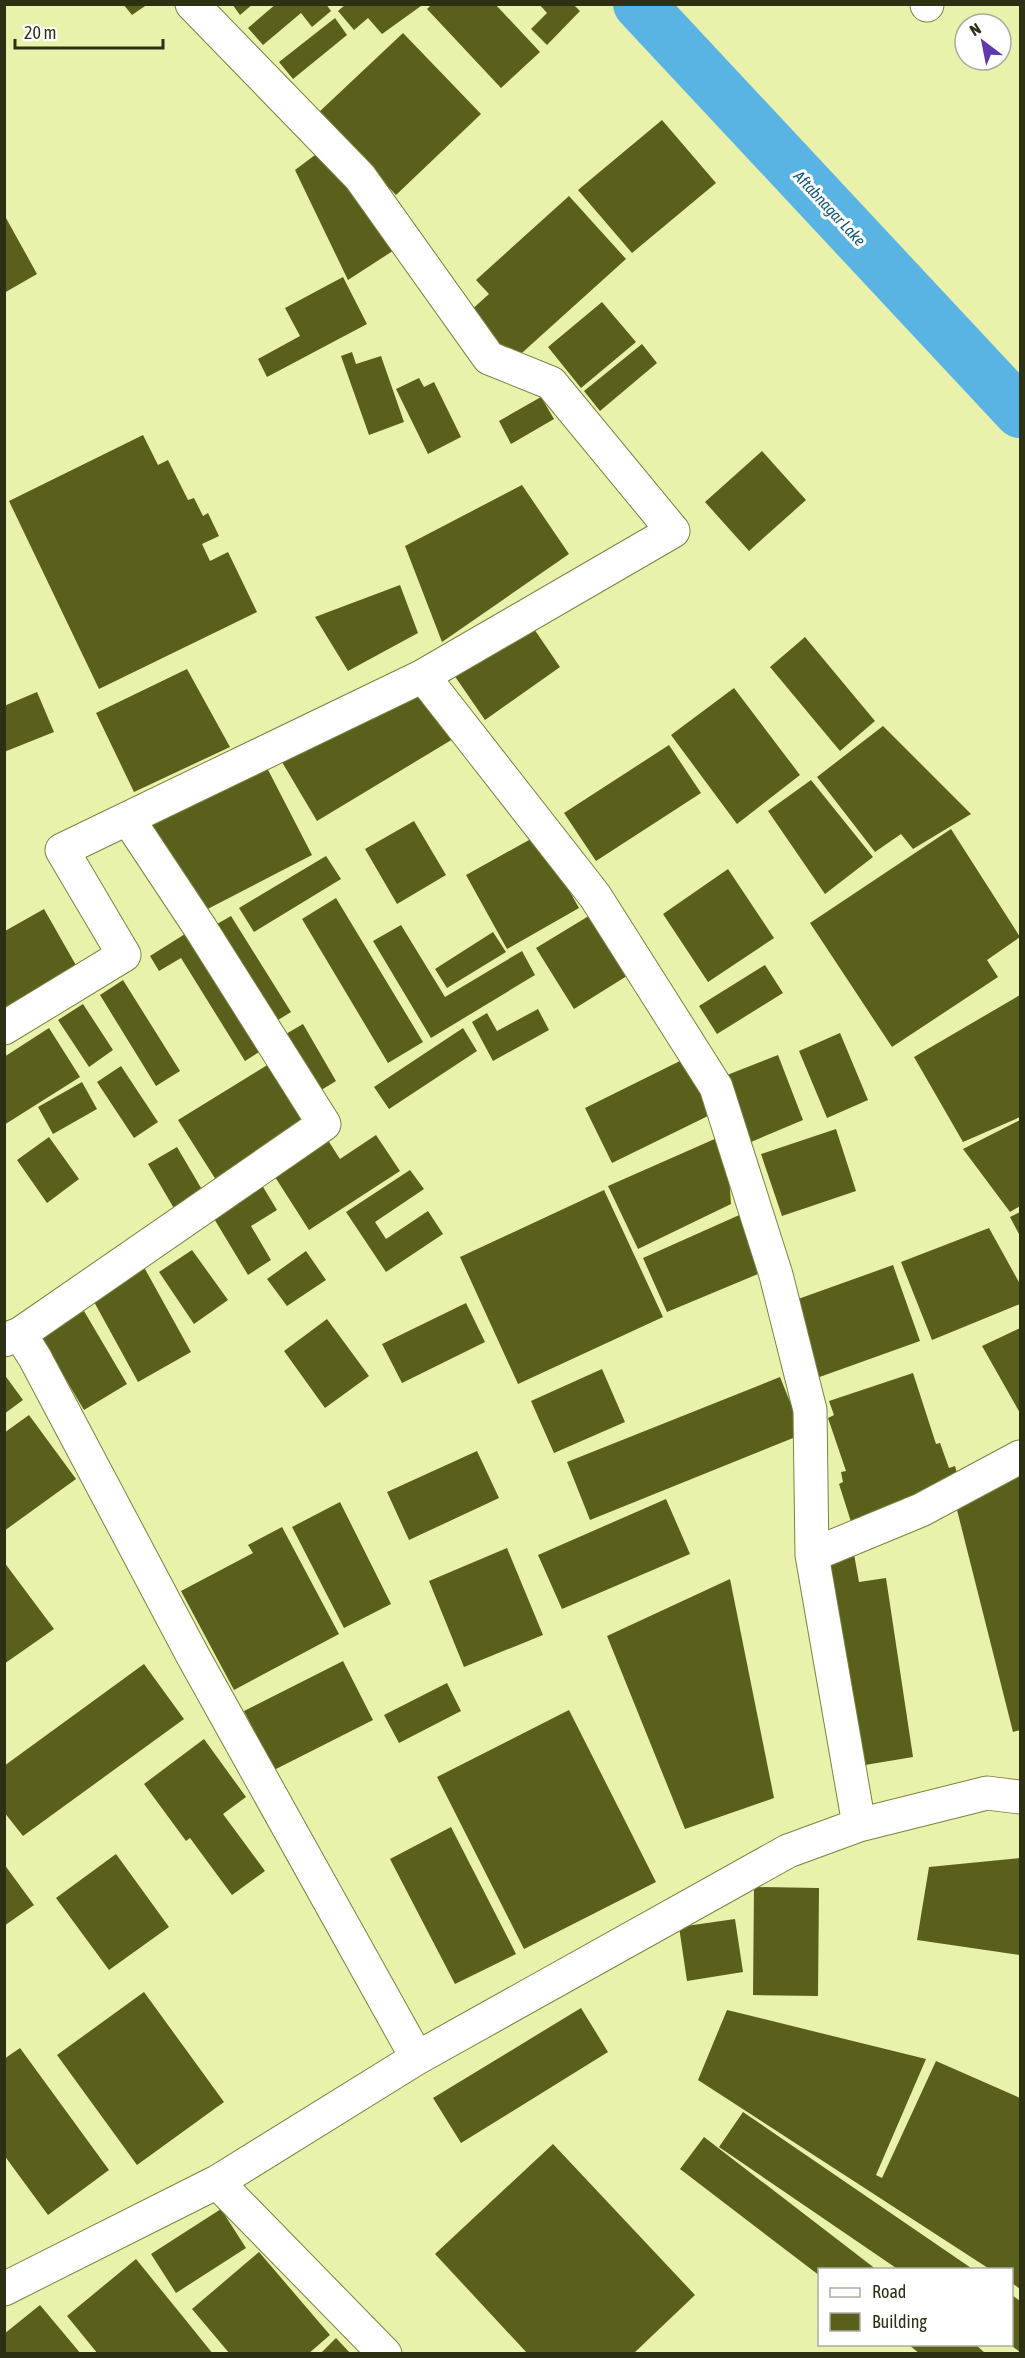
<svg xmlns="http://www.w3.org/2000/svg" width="1025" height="2358" font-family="'Asap Condensed',sans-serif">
  <rect width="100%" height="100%" fill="#e9f1ab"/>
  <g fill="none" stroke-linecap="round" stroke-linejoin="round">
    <path stroke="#5ab4e3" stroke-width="52" d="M 639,4 L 1020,412"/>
  </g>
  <path fill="#5a5f1b" d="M 123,4 L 148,4 L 132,15 Z
    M 232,4 L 253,4 L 240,15 Z
    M 276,4 L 326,4 L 331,11 L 312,27 L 301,13 L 263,45 L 248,28 Z
    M 346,4 L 419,4 L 421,6 L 382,34 L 368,18 L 354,30 L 338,11 Z
    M 432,4 L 495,4 L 540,52 L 501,88 L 427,9 Z
    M 539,4 L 573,4 L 580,11 L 547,45 L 531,29 L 547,13 Z
    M 335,18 L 347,35 L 293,79 L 279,62 Z
    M 403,33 L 481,114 L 396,195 L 318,113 Z
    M 662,120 L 716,183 L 632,253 L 578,190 Z
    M 327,146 L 402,245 L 348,280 L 295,170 Z
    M 569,196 L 626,259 L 513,361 L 468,313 L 489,294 L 476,280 Z
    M 6,218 L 37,274 L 4,293 L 4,219 Z
    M 343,277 L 367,324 L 267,377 L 258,359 L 300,336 L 285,308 Z
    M 602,302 L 636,342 L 581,388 L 548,347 Z
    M 642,344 L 657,363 L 600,411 L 584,391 Z
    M 352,352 L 356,364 L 381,356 L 404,422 L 369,435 L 341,356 Z
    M 419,378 L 424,387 L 434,382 L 461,437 L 428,454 L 396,389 Z
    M 541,397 L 554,419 L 511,444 L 499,421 Z
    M 143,435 L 158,465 L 168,460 L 188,500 L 194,498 L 203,516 L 208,513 L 219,536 L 202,544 L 210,561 L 228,552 L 257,612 L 99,689 L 9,501 Z
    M 762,451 L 806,500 L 749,551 L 705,502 Z
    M 522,485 L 569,554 L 442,642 L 405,546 Z
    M 400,585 L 418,633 L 348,671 L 315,617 Z
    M 530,623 L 560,667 L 485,720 L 454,675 Z
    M 805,637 L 875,721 L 840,751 L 770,667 Z
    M 187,669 L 230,747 L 134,792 L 96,713 Z
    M 420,672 L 458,736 L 317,821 L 279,757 Z
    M 734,688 L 800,775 L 737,824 L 671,735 Z
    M 37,692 L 54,732 L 4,752 L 4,706 Z
    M 883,726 L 971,814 L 913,849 L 901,834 L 875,852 L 817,777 Z
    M 669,745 L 701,793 L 596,861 L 564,813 Z
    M 265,764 L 312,855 L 198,914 L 151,823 Z
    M 811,780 L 873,857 L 825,894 L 768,811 Z
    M 414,821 L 446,875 L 397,904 L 365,849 Z
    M 951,829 L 1020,937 L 987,960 L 998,977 L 892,1047 L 810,923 Z
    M 538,835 L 579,908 L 507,949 L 466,875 Z
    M 326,856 L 341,879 L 254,932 L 239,908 Z
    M 728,869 L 774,938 L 708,982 L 663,914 Z
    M 336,898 L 423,1042 L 388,1063 L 302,919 Z
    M 44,909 L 77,967 L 5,1008 L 5,931 Z
    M 592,914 L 630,974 L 574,1009 L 536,948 Z
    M 231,916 L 291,1012 L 270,1025 L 210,928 Z
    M 401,925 L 445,997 L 522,951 L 535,975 L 431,1038 L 373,941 Z
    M 193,929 L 267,1047 L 245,1061 L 181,958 L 159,971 L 150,956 Z
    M 493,932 L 506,952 L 447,988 L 435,969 Z
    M 765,965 L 783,993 L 717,1034 L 699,1006 Z
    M 123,980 L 180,1071 L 156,1086 L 100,995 Z
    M 1020,995 L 1020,1117 L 963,1142 L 914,1057 Z
    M 83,1004 L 113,1050 L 89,1067 L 58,1020 Z
    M 538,1009 L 549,1030 L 493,1061 L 472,1022 L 487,1013 L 497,1031 Z
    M 303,1024 L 336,1081 L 313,1095 L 279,1038 Z
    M 49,1028 L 80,1077 L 4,1125 L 4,1057 Z
    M 463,1028 L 477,1051 L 389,1109 L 374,1087 Z
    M 840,1033 L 868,1100 L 827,1118 L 799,1051 Z
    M 778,1055 L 803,1120 L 744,1145 L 717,1079 Z
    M 277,1059 L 316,1122 L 218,1183 L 178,1120 Z
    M 684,1059 L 712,1114 L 612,1163 L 585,1108 Z
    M 121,1066 L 158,1122 L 134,1138 L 97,1082 Z
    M 82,1082 L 97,1109 L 53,1134 L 38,1107 Z
    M 1020,1120 L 1020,1206 L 1010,1212 L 963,1149 Z
    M 836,1129 L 856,1191 L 782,1216 L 761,1154 Z
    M 322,1131 L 340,1159 L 376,1135 L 400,1171 L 309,1230 L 268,1166 Z
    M 726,1134 L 731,1204 L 638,1249 L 608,1186 Z
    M 49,1137 L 79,1179 L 47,1203 L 17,1160 Z
    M 177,1147 L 204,1193 L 175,1210 L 148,1164 Z
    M 410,1170 L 424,1189 L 375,1222 L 386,1239 L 428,1211 L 443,1234 L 386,1272 L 346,1212 Z
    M 257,1177 L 277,1210 L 251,1226 L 271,1260 L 248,1275 L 207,1207 Z
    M 604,1190 L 663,1317 L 518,1384 L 460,1257 Z
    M 746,1212 L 758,1274 L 667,1312 L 643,1258 Z
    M 1020,1212 L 1020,1236 L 1010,1217 Z
    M 989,1228 L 1020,1284 L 1020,1304 L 932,1340 L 901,1262 Z
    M 192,1250 L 228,1300 L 194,1324 L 159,1272 Z
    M 306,1251 L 326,1280 L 287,1306 L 267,1279 Z
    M 140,1260 L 191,1352 L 138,1382 L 87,1289 Z
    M 893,1265 L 920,1341 L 814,1379 L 787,1303 Z
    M 466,1303 L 485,1342 L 402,1383 L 382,1344 Z
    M 84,1311 L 127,1384 L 84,1410 L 40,1336 Z
    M 327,1319 L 369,1376 L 325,1408 L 284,1351 Z
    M 1020,1328 L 1020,1413 L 982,1346 Z
    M 602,1369 L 625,1422 L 554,1453 L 531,1401 Z
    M 913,1373 L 936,1444 L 940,1443 L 949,1468 L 955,1466 L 959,1481 L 853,1528 L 839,1484 L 843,1482 L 841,1472 L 846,1471 L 828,1418 L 834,1415 L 829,1401 Z
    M 4,1374 L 23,1400 L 4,1414 Z
    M 780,1377 L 803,1434 L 590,1520 L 567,1462 Z
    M 29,1415 L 76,1479 L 4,1531 L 4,1433 Z
    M 477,1451 L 499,1498 L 409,1540 L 387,1492 Z
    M 1020,1461 L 1020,1730 L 1013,1732 L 953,1494 Z
    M 666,1499 L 690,1554 L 562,1609 L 538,1555 Z
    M 340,1502 L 391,1604 L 344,1628 L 292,1527 Z
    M 282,1527 L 339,1634 L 234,1690 L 181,1591 L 253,1553 L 248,1545 Z
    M 507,1548 L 543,1635 L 464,1667 L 429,1581 Z
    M 854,1554 L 859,1582 L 886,1578 L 913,1757 L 859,1766 L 827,1558 Z
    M 4,1562 L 54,1629 L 4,1664 Z
    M 730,1579 L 774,1798 L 685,1829 L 607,1636 Z
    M 343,1661 L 373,1720 L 274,1770 L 244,1711 Z
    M 144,1664 L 184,1719 L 23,1836 L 4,1812 L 4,1766 Z
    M 447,1683 L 461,1711 L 399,1743 L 384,1715 Z
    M 569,1710 L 656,1882 L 524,1949 L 437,1777 Z
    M 204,1739 L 246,1797 L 223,1814 L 265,1871 L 232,1895 L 190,1838 L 186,1841 L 144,1784 Z
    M 451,1827 L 516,1954 L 455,1984 L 390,1859 Z
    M 116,1854 L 169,1927 L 109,1970 L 56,1898 Z
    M 1020,1858 L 1020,1955 L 917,1940 L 929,1867 Z
    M 4,1864 L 34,1905 L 4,1926 Z
    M 754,1887 L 819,1888 L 818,1996 L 753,1995 Z
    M 735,1919 L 743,1972 L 687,1981 L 679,1927 Z
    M 144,1992 L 224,2102 L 137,2165 L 57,2055 Z
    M 581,2008 L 608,2052 L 461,2143 L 433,2098 Z
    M 727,2010 L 926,2059 L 876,2175 L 882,2178 L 936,2061 L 1020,2098 L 1020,2289 L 1012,2283 L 1012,2270 L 991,2270 L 698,2080 Z
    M 20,2048 L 109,2170 L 48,2215 L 4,2155 L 4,2059 Z
    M 743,2112 L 974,2270 L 899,2270 L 719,2147 Z
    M 704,2137 L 877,2270 L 820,2270 L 820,2276 L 680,2169 Z
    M 553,2144 L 695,2295 L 633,2354 L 528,2354 L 435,2254 Z
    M 221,2209 L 246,2248 L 176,2293 L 151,2254 Z
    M 259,2252 L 330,2335 L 308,2354 L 230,2354 L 192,2309 Z
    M 136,2259 L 184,2318 L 213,2354 L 98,2354 L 67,2316 Z
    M 1012,2295 L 1020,2301 L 1020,2352 L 1009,2344 L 1012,2344 Z
    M 40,2305 L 81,2354 L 4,2354 L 4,2334 Z
    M 336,2338 L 351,2354 L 320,2354 Z
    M 908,2344 L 975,2344 L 986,2354 L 920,2354 Z"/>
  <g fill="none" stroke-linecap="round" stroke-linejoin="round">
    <defs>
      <path id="street" d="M 927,5 L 927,4
        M 423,676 L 595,896 L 716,1087 L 776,1275 L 810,1410 L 812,1555 L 859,1825
        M 4,1028 L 124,955 L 62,850 L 423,676 L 673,531 L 551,383 L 489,358 L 360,177 L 192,4
        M 20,1334 L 324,1124 L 201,929 L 128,819
        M 4,1340 L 20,1334 L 35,1358 L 193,1656 L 417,2058
        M 812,1555 L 921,1510 L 1020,1457
        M 217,2182 L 385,2354
        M 4,2289 L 217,2182 L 417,2058 L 788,1851 L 859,1825 L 987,1793 L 1020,1797"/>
    </defs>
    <use href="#street" stroke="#7c8240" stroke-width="35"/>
    <use href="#street" stroke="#fff" stroke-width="33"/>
  </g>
  <g text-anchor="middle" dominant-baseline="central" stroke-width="6" stroke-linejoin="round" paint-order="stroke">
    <g font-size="16" font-style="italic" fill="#135a7a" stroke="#fff">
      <text transform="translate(830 208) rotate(47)">Aftabnagar Lake</text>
    </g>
  </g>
  <rect width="1025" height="2358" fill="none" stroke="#2e3014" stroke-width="12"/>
  <rect x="818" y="2268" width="195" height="78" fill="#ffffff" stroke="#abaca1" stroke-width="1.5"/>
  <rect x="830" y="2288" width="30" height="9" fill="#ffffff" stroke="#abaca1" stroke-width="1.5"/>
  <text x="872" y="2298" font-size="18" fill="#2e3014">Road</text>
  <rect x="830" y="2313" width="30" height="18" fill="#5a5f1b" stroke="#abaca1" stroke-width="1.5"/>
  <text x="872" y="2328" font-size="18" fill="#2e3014">Building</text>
  <g transform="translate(983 42) rotate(328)"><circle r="28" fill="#ffffff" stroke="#abaca1" stroke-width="1.5"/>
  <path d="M0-4.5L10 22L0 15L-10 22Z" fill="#6038b0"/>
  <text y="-9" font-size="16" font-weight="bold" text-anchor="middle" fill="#2e3014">N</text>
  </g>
  <path d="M15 39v9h148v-9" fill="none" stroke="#2e3014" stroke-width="3"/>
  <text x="24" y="39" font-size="18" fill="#2e3014" stroke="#ffffff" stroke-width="4.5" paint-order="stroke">20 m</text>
</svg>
